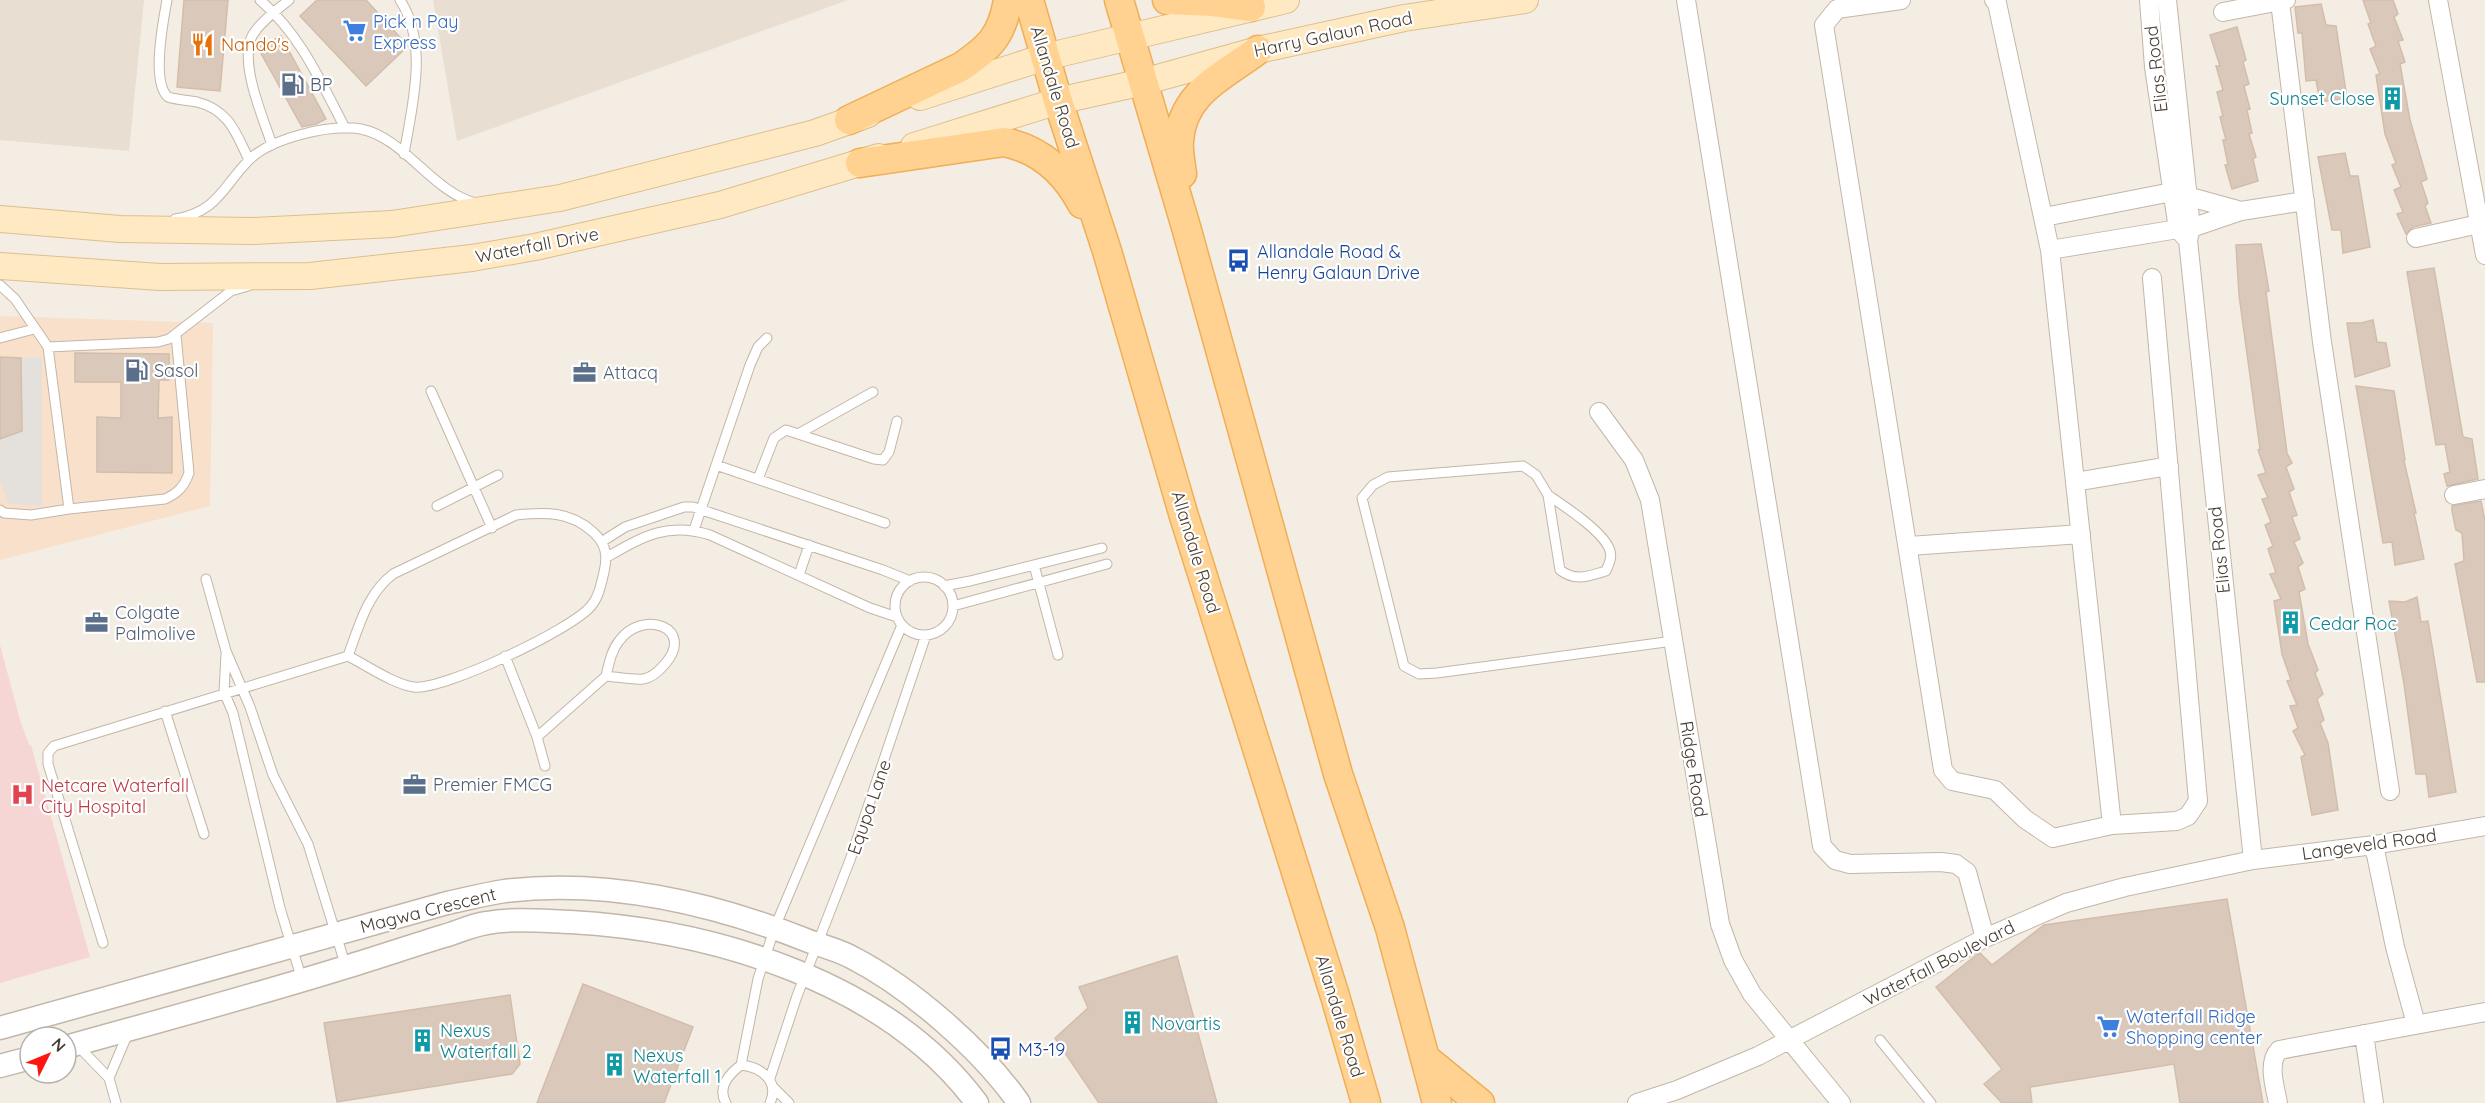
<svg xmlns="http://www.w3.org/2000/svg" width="2485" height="1103" font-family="Quicksand,sans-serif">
  <rect width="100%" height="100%" fill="#f4ede3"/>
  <path fill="#e8ded1" d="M 0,0 L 144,0 L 129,151 L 0,140 Z
    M 433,0 L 848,0 L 457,141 Z"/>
  <path fill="#f9e0cb" d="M 0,316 L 213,323 L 210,506 L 0,560 Z"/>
  <path fill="#f6d5d5" d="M 0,645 L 20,720 L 29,745 L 31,745 L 90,957 L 0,983 Z"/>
  <path fill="#e4e0dc" d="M 42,357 L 42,506 L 9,504 L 0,481 L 0,439 L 22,430 L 21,358 Z"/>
  <path fill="#dac9bb" stroke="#d2bdaa" stroke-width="1.5" d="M 184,0 L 228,0 L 220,91 L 177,87 Z
    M 317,0 L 366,0 L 408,46 L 366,86 L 300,16 Z
    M 2363,0 L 2393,0 L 2398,14 L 2394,17 L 2403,40 L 2398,41 L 2405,62 L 2400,64 L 2410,120 L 2427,179 L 2421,182 L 2428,203 L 2425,206 L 2431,223 L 2413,227 L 2406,234 L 2397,214 L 2403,212 L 2394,190 L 2401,187 L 2392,165 L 2396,163 L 2385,134 L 2376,75 L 2380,74 L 2370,49 L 2376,46 L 2368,24 L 2371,23 Z
    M 2321,4 L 2326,25 L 2336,26 L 2347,98 L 2320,102 L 2316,80 L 2306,81 L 2302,33 L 2298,33 L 2295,7 Z
    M 2237,27 L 2246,60 L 2243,62 L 2249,84 L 2244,86 L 2250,109 L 2247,110 L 2252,133 L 2249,134 L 2256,157 L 2253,159 L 2258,181 L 2232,189 L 2225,165 L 2228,165 L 2223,140 L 2226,140 L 2220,117 L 2223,116 L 2217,92 L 2223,90 L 2216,66 L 2220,66 L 2210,35 Z
    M 281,36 L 326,119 L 316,124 L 302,127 L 258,48 Z
    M 2345,153 L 2350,176 L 2358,176 L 2370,247 L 2343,253 L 2341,230 L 2332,230 L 2318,157 Z
    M 2261,244 L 2269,291 L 2266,292 L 2287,453 L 2292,463 L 2286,467 L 2294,489 L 2289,492 L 2297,515 L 2292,517 L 2300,539 L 2294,542 L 2303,563 L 2298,567 L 2305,589 L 2299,592 L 2308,644 L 2318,670 L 2315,673 L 2323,694 L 2317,699 L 2324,720 L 2320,723 L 2328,743 L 2338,810 L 2312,815 L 2301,757 L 2305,755 L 2293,731 L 2298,728 L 2290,706 L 2297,705 L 2287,681 L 2291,680 L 2282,654 L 2274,601 L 2281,599 L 2270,574 L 2276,573 L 2268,549 L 2273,546 L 2265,525 L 2271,522 L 2262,499 L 2268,498 L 2258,475 L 2266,473 L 2258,450 L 2260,449 L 2239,295 L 2236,245 Z
    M 2434,268 L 2463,437 L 2472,439 L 2478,479 L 2447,486 L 2444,474 L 2450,472 L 2445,444 L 2436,445 L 2407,272 Z
    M 2373,320 L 2377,342 L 2386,343 L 2390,366 L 2355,377 L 2347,323 L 2361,323 Z
    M 75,353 L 169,354 L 169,380 L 159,380 L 158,418 L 172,417 L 172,473 L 97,472 L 97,417 L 121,418 L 121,382 L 75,382 Z
    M 0,357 L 21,358 L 22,431 L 0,439 Z
    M 2356,386 L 2394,391 L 2405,460 L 2404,461 L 2416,513 L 2414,513 L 2424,559 L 2395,565 L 2392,542 L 2383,543 Z
    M 2481,501 L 2485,521 L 2485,682 L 2477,682 L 2455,564 L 2464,561 L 2462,533 L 2456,530 L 2452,511 L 2452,506 Z
    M 2417,597 L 2421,622 L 2428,621 L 2456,792 L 2429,797 L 2426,774 L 2416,774 L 2404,684 L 2389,601 L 2405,602 Z
    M 2227,899 L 2263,1103 L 2180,1103 L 2174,1064 L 2030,1087 L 2032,1103 L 2002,1103 L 1984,1084 L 2002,1069 L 1936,987 L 1975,956 L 1980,953 L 1992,965 L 2044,925 Z
    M 1177,956 L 1217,1103 L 1099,1103 L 1055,1038 L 1088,1008 L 1079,987 Z
    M 583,984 L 693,1027 L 664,1103 L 537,1103 Z
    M 510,995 L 520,1064 L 512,1074 L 337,1102 L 324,1023 Z"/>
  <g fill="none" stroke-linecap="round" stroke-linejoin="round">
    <defs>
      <path id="service" d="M 167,0 C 163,22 151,82 168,97 C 177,100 187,100 197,102 C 229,110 236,133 249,160
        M 260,0 C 300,34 321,82 345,128
        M 400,0 C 429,44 412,106 404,154
        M 272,145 C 263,117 239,64 252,36 C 260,22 277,10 289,0
        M 175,219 C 217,212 222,188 248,161 C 270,138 330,124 361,129 C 405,138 432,192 476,203
        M 0,285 L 15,299 L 48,347 L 158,342 L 169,339 L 231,291 L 248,286
        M 0,338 L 34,329
        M 48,347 L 69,509
        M 431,391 L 492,528
        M 798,434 L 873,392
        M 716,465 L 885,523
        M 758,479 L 774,438 L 786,430 L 874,459 L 883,460 L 889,452 L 897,421
        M 1548,495 C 1564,506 1601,530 1609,548 C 1613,557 1609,563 1606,571 C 1588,576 1576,582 1560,570 L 1548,495 L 1536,475 L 1523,466 L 1388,477 L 1373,485 L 1362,498 L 1404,666 L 1419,674 L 1437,673 L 1673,641
        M 437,506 L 498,475
        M 0,510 L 4,513 L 31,515 L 69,509 L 165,499 C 178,493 184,487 189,473 L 176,335
        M 694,530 L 750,365 L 758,347 L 767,338
        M 603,541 L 625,527 L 684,507 L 693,507 L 883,570 L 910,581
        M 607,557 C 644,536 667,522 710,535 L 870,608 L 897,617
        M 1034,565 L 1058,655
        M 799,575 L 809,545
        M895 606a29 29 0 1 1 58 0a29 29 0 1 1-58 0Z
        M 206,579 L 226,651 L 250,707 L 273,775 L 308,844 L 346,967
        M 944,586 L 970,581 L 1102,548
        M 953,606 L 1107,564
        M 226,654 L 224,692 L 233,713 L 280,908 L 302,980
        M 505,656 L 537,737 L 545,766
        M 165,711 L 204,834
        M 537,737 L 606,676 C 618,677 632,680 643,679 C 651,678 660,670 665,664 C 696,628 643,608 619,641 C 611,651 609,664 606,676
        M 103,943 L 48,764 L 48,753 L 54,746 L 348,656 C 366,665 395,685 414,687 C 442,691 573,629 591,606 C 599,597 601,584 604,572 C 608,555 606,544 593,532 C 570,511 545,512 516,515 L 393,574 C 367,594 359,626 348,656
        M 1880,1040 L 1931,1103
        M 78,1046 L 109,1078 L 116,1103
        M 741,1065 L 758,979 L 775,927 L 902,625
        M 109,1078 L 128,1033
        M 770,1078 L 797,996 L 850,860 L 926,635
        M 772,1086 L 789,1103
        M 726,1103 C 717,1088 729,1074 741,1065 C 761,1067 780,1081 770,1103"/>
      <path id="minor" d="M 1686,0 L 1822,846 L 1835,860 L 1850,864 L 1941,862 L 1956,864 L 1967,872 L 1985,938
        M 1901,0 L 1837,9 L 1824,25 L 1943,770 L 1952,781 L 1995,790 L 2025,819 L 2053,838 L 2112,825 L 2050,250 L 1997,3 L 1994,0
        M 2149,0 L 2154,67 L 2178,229 L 2185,237
        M 2167,0 L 2191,228 L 2188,240 L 2253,860
        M 2438,0 L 2485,255
        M 2280,2 L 2322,342 L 2390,791
        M 2223,12 L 2286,0
        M 2044,217 L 2172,192 L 2241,211
        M 2416,238 L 2479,224
        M 2050,250 L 2178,229 L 2191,228 L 2241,211 L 2305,201
        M 1599,412 L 1634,460 L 1650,500 L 1720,924 L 1733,960 L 1752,994 L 1841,1103
        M 2075,482 L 2169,466
        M 2454,495 L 2485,489
        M 1909,546 L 2081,534
        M 2112,825 L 2177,821 L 2188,816 L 2198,801 L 2152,278
        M 2374,845 L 2395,947 L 2416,1024
        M 2364,1034 L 2374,1103
        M 1637,1103 L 1677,1090 L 1758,1056 L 1985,938 L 2066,903 L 2125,887 L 2253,860 L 2374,845 L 2485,826
        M 2278,1103 C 2275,1087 2267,1063 2279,1050 L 2485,1012"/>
      <path id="tertiary" d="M 0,1028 L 447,903 C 466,899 485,894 505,891 C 606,879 712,903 806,940 C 821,946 839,950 853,958 C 911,988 982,1050 1019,1103
        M 66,1047 C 159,1021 253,996 346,967 C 379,957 411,946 444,936 C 458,932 472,925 487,923 C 514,918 543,921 570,922 C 714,930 887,982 977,1103
        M 0,1066 L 30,1058"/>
      <path id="secondary" d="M 920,97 L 1045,57 L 1286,0
        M 914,146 L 1058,101 L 1143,82 L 1258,50 L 1404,18 L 1525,0
        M 0,219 L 120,229 L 252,231 L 392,224 L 560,198 L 815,133 L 868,114
        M 0,266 L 160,277 L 310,276 L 472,258 L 535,247 L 720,205 L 879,157"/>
      <path id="primary" d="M 1029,0 L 1058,101 L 1107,251 L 1183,513 L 1335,996 L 1366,1103
        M 1119,0 L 1186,227 L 1338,774 L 1390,928 L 1437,1103
        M 1167,0 L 1213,2 L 1251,7
        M 849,120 L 961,67 C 990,47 1002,36 1008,0
        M 860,163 L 1004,142 C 1040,149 1065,172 1082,204
        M 1182,174 C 1181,164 1178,152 1179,141 C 1182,92 1224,76 1258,50
        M 1425,1058 L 1480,1103"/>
    </defs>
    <use href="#service" stroke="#c3b6a8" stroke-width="11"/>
    <use href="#minor" stroke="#c3b6a8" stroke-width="20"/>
    <use href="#tertiary" stroke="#c3b6a8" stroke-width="25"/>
    <use href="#secondary" stroke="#dcbf8f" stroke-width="28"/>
    <use href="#primary" stroke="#f1ae54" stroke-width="31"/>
    <use href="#service" stroke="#fff" stroke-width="9"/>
    <use href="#minor" stroke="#fff" stroke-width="18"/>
    <use href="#tertiary" stroke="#fff" stroke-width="22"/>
    <use href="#secondary" stroke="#ffe9c2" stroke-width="26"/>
    <use href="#primary" stroke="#ffd291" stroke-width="28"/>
  </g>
  <defs>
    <symbol id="supermarket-bare" viewBox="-9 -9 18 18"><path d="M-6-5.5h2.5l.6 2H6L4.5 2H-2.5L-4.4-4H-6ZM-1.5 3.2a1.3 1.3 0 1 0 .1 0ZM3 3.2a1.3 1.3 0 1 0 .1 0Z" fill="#3f7fe0" stroke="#fff" stroke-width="2.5" paint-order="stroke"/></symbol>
    <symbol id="restaurant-bare" viewBox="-9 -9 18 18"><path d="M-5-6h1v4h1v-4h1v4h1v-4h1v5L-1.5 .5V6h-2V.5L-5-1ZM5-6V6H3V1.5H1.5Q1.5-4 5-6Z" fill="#e8710a" stroke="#fff" stroke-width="2.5" paint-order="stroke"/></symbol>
    <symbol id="fuel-bare" viewBox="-9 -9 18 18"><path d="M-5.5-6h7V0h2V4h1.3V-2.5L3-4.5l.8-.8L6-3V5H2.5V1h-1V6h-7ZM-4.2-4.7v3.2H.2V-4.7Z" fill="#5c6f8a" stroke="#fff" stroke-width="2.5" paint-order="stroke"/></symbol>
    <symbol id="building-bare" viewBox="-9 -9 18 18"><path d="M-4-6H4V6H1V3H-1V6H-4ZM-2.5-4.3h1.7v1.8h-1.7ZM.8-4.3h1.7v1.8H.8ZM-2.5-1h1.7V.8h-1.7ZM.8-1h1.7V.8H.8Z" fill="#0f9aa8" stroke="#fff" stroke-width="2.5" paint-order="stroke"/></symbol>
    <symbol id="bus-bare" viewBox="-9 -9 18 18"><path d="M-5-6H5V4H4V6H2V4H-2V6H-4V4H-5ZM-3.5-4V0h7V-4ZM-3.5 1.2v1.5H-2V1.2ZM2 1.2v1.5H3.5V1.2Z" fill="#1a4fb4" stroke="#fff" stroke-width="2.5" paint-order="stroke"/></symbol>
    <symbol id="office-bare" viewBox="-9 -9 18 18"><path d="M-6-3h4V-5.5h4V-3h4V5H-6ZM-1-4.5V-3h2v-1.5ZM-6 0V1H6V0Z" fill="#5c6f8a" stroke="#fff" stroke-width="2.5" paint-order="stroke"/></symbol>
    <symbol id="hospital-bare" viewBox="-9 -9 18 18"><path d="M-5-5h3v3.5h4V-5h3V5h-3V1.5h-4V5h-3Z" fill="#e0444e" stroke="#fff" stroke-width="2.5" paint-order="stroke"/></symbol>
  </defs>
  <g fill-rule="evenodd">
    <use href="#supermarket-bare" x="338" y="14" width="33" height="33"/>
    <use href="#restaurant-bare" x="186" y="28" width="33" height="33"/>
    <use href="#fuel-bare" x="276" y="68" width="33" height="33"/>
    <use href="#building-bare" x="2376" y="82" width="33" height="33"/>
    <use href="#bus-bare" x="1222" y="244" width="33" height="33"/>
    <use href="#fuel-bare" x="120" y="354" width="33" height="33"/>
    <use href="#office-bare" x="568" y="356" width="33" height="33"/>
    <use href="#office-bare" x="80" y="606" width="33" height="33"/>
    <use href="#building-bare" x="2274" y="606" width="33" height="33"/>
    <use href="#office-bare" x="398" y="768" width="33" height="33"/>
    <use href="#hospital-bare" x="6" y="778" width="33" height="33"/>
    <use href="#building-bare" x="1116" y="1006" width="33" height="33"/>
    <use href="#supermarket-bare" x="2092" y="1010" width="33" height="33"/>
    <use href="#building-bare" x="406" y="1024" width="33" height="33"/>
    <use href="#bus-bare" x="984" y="1032" width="33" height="33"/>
    <use href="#building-bare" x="598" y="1048" width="33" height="33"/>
  </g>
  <g text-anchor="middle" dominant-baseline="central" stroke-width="4.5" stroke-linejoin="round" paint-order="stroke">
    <g font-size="18" fill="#366cbe" stroke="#fff" text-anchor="start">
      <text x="373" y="21">Pick n Pay<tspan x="373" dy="21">Express</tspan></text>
      <text x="2126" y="1016">Waterfall Ridge<tspan x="2126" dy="21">Shopping center</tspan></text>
    </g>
    <g font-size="18" fill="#463c33" stroke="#fff">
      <text transform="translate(1333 34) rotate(-12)">Harry Galaun Road</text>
      <text transform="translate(2156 69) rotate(-97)">Elias Road</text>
      <text transform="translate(1055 87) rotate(73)">Allandale Road</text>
      <text transform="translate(537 245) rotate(-11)">Waterfall Drive</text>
      <text transform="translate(2219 550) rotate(-96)">Elias Road</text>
      <text transform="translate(1196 552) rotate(73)">Allandale Road</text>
      <text transform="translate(1694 769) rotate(81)">Ridge Road</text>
      <text transform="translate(869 807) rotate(-71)">Equpa Lane</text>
      <text transform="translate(2369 844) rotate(-8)">Langeveld Road</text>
      <text transform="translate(428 910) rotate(-14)">Magwa Crescent</text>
      <text transform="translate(1939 963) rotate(-27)">Waterfall Boulevard</text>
      <text transform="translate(1340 1016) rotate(73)">Allandale Road</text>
    </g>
    <g font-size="18" fill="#c56008" stroke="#fff" text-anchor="start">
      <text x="221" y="44">Nando's</text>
    </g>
    <g font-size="18" fill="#4e5e75" stroke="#fff" text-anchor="start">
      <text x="310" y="84">BP</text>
      <text x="154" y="370">Sasol</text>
      <text x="603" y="372">Attacq</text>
      <text x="115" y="612">Colgate<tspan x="115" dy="21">Palmolive</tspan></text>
      <text x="433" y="784">Premier FMCG</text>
    </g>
    <g font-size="18" fill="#0d838f" stroke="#fff" text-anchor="start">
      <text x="2375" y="98" text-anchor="end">Sunset Close</text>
      <text x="2309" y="623">Cedar Roc</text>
      <text x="1151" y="1023">Novartis</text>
      <text x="440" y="1030">Nexus<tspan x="440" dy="21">Waterfall 2</tspan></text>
      <text x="633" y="1055">Nexus<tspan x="633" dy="21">Waterfall 1</tspan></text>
    </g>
    <g font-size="18" fill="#164399" stroke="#fff" text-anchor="start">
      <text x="1257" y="251">Allandale Road &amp;<tspan x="1257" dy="21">Henry Galaun Drive</tspan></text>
      <text x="1018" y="1049">M3-19</text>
    </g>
    <g font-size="18" fill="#be3a42" stroke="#fff" text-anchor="start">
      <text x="41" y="785">Netcare Waterfall<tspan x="41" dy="21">City Hospital</tspan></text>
    </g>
  </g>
  <g transform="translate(48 1055) rotate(47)"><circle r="28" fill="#ffffff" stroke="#b5b1ad" stroke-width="1.5"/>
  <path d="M0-4.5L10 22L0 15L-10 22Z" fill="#ff150f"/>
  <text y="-9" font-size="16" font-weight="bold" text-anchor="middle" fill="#463c33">N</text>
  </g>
</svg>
